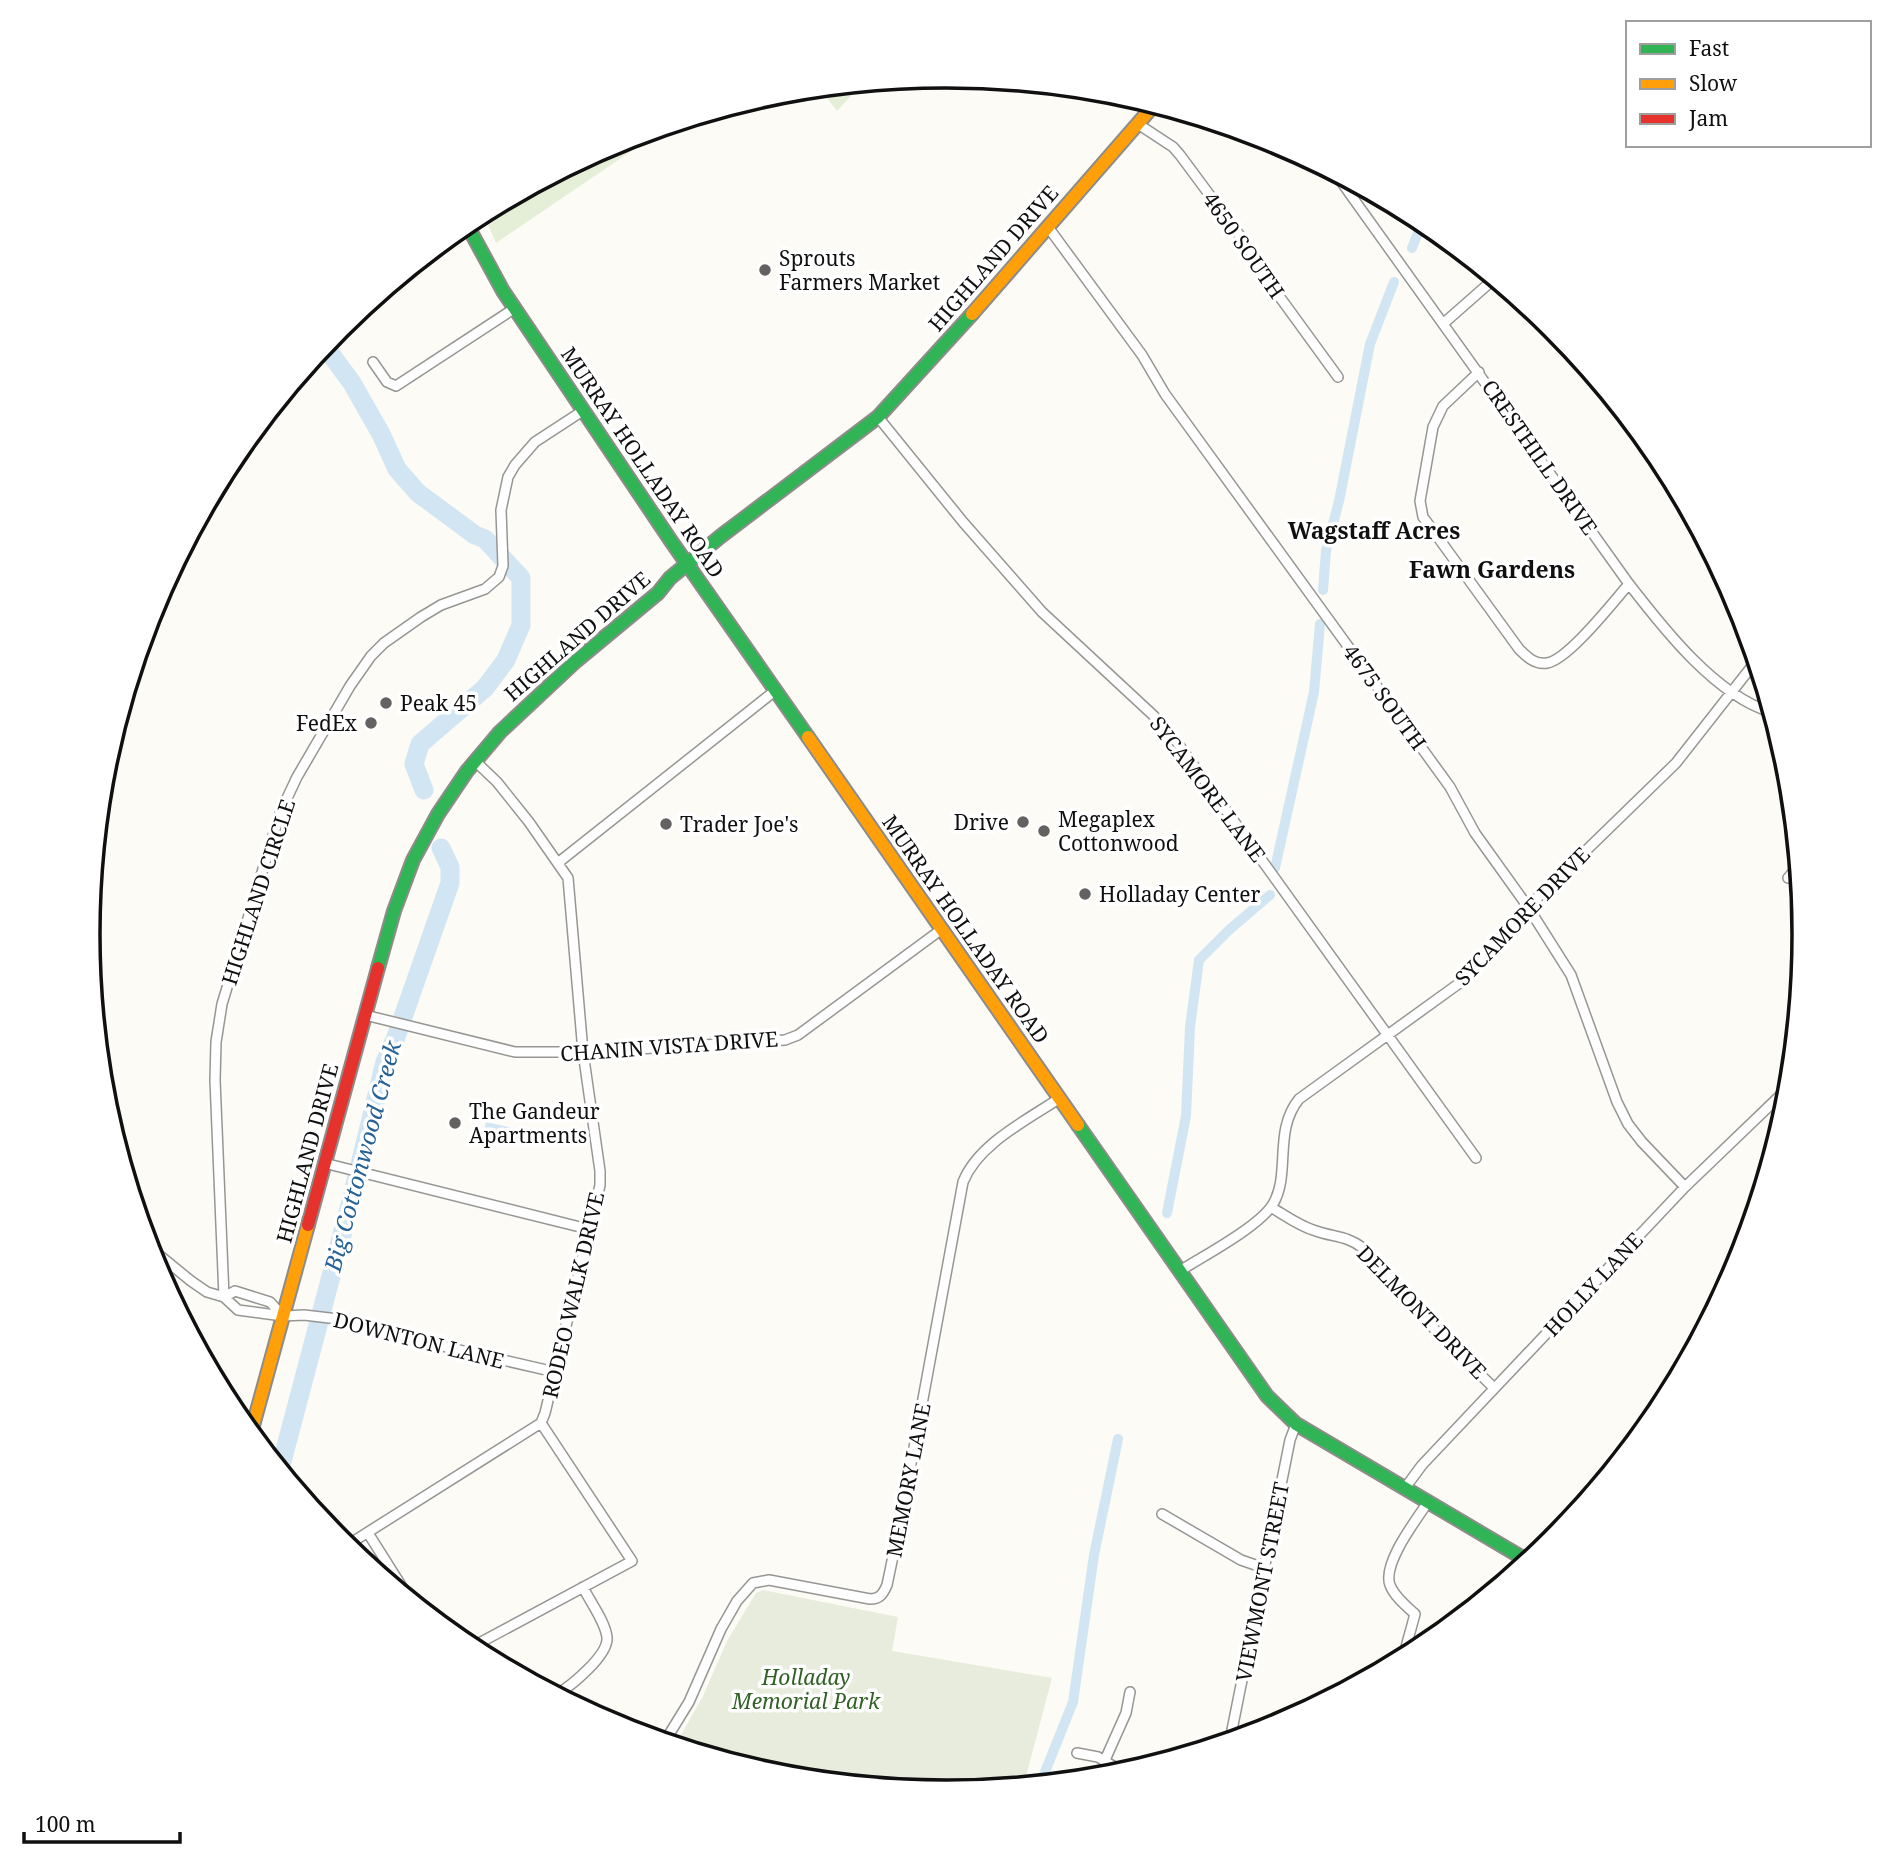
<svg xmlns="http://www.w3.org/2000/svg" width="1892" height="1867" font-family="'Noto Serif',serif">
  <rect width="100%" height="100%" fill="#fcfbf6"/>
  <path fill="#e5efd8" d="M 862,84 L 837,111 L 819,88 Z
    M 670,125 L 496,243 L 483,213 L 618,140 Z"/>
  <path fill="#e7ecdc" d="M 763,1590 L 898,1617 L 892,1651 L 1052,1678 L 1024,1784 L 946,1792 L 778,1775 L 676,1744 L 703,1696 L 727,1641 L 756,1593 Z"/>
  <path fill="#d1e5f2" d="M 486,1122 L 525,1131 L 523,1143 L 483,1135 Z"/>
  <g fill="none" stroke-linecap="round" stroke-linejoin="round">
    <path stroke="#d1e5f2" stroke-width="10" d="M 1412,248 L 1423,220
      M 1323,590 L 1326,551 L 1339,501 L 1370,344 L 1394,282
      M 1275,868 L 1314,692 L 1320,624
      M 1167,1213 L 1186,1116 L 1190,1027 L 1199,960 L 1229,930 L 1270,895
      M 1041,1782 L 1073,1702 L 1094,1555 L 1118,1439"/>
    <path stroke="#d1e5f2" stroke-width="19" d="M 324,345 L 352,383 L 381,434 L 397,469 L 418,493 L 475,535 L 485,539 L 521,578 L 521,625 L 506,660 L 485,688 L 420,744 L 414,764 L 424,790
      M 280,1469 L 353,1193 L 385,1062 L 396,1037 L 450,883 L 450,867 L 441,848"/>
    <defs>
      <path id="street" d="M 1138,124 L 1173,147 L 1180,155 L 1246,244 L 1271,285 L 1338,377
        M 1335,173 L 1629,584 C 1663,628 1716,696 1771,712
        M 1048,227 L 1142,355 L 1165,394 L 1450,787 L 1475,833 L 1528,907 L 1571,975 L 1617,1102 L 1628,1124 L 1642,1142 L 1685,1187
        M 1444,323 L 1494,279
        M 373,362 L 387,382 L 396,386 L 515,308
        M 1479,372 L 1443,406 L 1433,427 L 1420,501 L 1423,517 L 1429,525 L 1519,649 C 1527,657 1535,665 1547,663 C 1568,660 1613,602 1629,584
        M 878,417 L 963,522 L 1042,612 L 1154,716 L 1174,738 L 1476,1158
        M 559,862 L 776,690
        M 1788,878 L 1798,866
        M 365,1015 L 515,1052 L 589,1052 L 785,1040 L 798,1035 L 942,929
        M 324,1163 L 588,1229
        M 1271,1207 C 1286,1216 1299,1226 1316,1231 C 1333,1237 1348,1236 1363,1248 L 1437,1332 L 1494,1388
        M 148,1246 L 191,1281 L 207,1292 L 224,1297 L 238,1310 L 283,1316 L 304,1315 L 338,1319 L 446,1347 L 555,1372
        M 1180,1271 C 1203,1256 1259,1227 1273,1204 C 1291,1174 1273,1131 1299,1099 L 1461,982 L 1528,907 L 1676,763 L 1756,661
        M 224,1297 L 215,1080 L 216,1042 L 222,1004 L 280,813 L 297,777 L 350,686 L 371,656 L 384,643 L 421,617 L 441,605 L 485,589 L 499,577 L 503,566 L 501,510 L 508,477 L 515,465 L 535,442 L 584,410
        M 224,1297 L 235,1291 L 270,1302 L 283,1316
        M 1405,1488 L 1422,1465 L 1685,1187 L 1789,1087
        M 1162,1514 L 1241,1560 L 1264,1568
        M 368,1533 L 409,1598
        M 346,1546 L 541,1423 L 545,1413 L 600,1185 L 600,1171 L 583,1052 L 568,878 L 529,822 L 497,782 L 475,761
        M 470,1648 L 632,1561 L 541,1423
        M 1403,1658 L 1415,1614 C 1406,1606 1394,1596 1390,1585 C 1382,1564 1416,1520 1428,1502
        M 557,1694 C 571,1686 609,1655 607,1637 C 605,1621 590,1602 583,1587
        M 1230,1740 L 1290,1440 L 1296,1424
        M 665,1741 L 689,1702 L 721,1629 L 737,1601 L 753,1583 L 769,1580 L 870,1599 C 880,1599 883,1594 887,1585 L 901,1518 L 963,1182 C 978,1144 1027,1120 1060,1098
        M 1077,1753 L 1098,1757 L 1123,1772
        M 1105,1760 L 1126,1713 L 1130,1692"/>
      <path id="fast" d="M 466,223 L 503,291 L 671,541 L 808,737
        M 378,968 L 394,911 L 413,860 L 438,814 L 467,771 L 500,732 L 576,661 L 658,593 L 670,578 L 721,536 L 878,417 L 972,314
        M 1078,1125 L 1267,1396 L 1296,1424 L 1528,1561"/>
      <path id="slow" d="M 972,314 L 1155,104
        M 808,737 L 1078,1125
        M 251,1433 L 308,1225"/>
      <path id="jam" d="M 308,1225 L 378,968"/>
    </defs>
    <use href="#street" stroke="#969694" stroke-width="12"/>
    <use href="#fast" stroke="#8d8c8a" stroke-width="16"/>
    <use href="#slow" stroke="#8d8c8a" stroke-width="16"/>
    <use href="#jam" stroke="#8d8c8a" stroke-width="16"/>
    <use href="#street" stroke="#fffefe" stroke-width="9"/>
    <use href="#fast" stroke="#30b455" stroke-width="12"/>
    <use href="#slow" stroke="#ff9f0a" stroke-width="12"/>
    <use href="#jam" stroke="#e5322d" stroke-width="12"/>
  </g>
  <g fill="#636260" stroke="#fff" stroke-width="2.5">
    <circle cx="765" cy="270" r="7"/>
    <circle cx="386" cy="703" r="7"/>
    <circle cx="371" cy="723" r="7"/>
    <circle cx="1023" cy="822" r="7"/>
    <circle cx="666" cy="824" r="7"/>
    <circle cx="1044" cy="831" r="7"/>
    <circle cx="1085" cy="894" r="7"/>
    <circle cx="455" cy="1123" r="7"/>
  </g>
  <g text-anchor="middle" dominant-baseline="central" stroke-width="7" stroke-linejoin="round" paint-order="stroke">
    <g font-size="21" fill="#101010" stroke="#fff">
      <text transform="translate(1244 245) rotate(55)">4650 SOUTH</text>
      <text transform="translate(993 258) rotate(-49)">HIGHLAND DRIVE</text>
      <text transform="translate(1540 457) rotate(55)">CRESTHILL DRIVE</text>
      <text transform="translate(643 462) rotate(56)">MURRAY HOLLADAY ROAD</text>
      <text transform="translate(577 636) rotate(-41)">HIGHLAND DRIVE</text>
      <text transform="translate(1385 697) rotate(54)">4675 SOUTH</text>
      <text transform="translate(1208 789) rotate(53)">SYCAMORE LANE</text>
      <text transform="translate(258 892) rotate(-72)">HIGHLAND CIRCLE</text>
      <text transform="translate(1522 916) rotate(-46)">SYCAMORE DRIVE</text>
      <text transform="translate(966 929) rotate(55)">MURRAY HOLLADAY ROAD</text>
      <text transform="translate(669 1046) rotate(-4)">CHANIN VISTA DRIVE</text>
      <text transform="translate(307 1153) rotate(-75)">HIGHLAND DRIVE</text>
      <text transform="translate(1593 1284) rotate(-47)">HOLLY LANE</text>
      <text transform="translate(573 1295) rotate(-77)">RODEO WALK DRIVE</text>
      <text transform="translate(1422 1312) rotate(46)">DELMONT DRIVE</text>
      <text transform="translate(419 1340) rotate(14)">DOWNTON LANE</text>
      <text transform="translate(908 1480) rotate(-79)">MEMORY LANE</text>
      <text transform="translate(1262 1582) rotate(-79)">VIEWMONT STREET</text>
    </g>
    <g font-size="21" fill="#101010" stroke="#fff" text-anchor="start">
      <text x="779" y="258">Sprouts<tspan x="779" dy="24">Farmers Market</tspan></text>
      <text x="400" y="703">Peak 45</text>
      <text x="357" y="723" text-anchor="end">FedEx</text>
      <text x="1058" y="819">Megaplex<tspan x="1058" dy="24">Cottonwood</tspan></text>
      <text x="1009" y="822" text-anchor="end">Drive</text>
      <text x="680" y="824">Trader Joe's</text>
      <text x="1099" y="894">Holladay Center</text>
      <text x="469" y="1111">The Gandeur<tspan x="469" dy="24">Apartments</tspan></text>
    </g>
    <g font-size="21" font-style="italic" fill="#316126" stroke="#fff">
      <text x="806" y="1677">Holladay<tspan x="806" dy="24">Memorial Park</tspan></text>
    </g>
    <g font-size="23" font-weight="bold" fill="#101010" stroke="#fff">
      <text x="1374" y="530">Wagstaff Acres</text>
      <text x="1492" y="569">Fawn Gardens</text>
    </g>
    <g font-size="23" font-style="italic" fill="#266295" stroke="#fff">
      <text transform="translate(362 1156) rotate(-75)">Big Cottonwood Creek</text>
    </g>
  </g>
  <path d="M0 0H1892V1867H0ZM100 934a846 846 0 1 1 1692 0a846 846 0 1 1-1692 0Z" fill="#fff" fill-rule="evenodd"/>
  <path fill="none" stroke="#101010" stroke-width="3.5" d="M100 934a846 846 0 1 1 1692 0a846 846 0 1 1-1692 0Z"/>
  <rect x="1626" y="21" width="245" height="126" fill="#ffffff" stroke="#9f9f9f" stroke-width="2"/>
  <rect x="1640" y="44" width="35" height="10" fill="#30b455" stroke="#9f9f9f" stroke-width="2"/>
  <text x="1689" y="56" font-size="21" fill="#101010">Fast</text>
  <rect x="1640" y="79" width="35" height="10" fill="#ff9f0a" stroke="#9f9f9f" stroke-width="2"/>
  <text x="1689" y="91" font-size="21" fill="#101010">Slow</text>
  <rect x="1640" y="114" width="35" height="10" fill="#e5322d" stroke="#9f9f9f" stroke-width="2"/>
  <text x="1689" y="126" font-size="21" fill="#101010">Jam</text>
  <path d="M24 1832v10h156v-10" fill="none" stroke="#101010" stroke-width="3.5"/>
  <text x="35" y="1832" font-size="21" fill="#101010" stroke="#ffffff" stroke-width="5" paint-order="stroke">100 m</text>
</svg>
